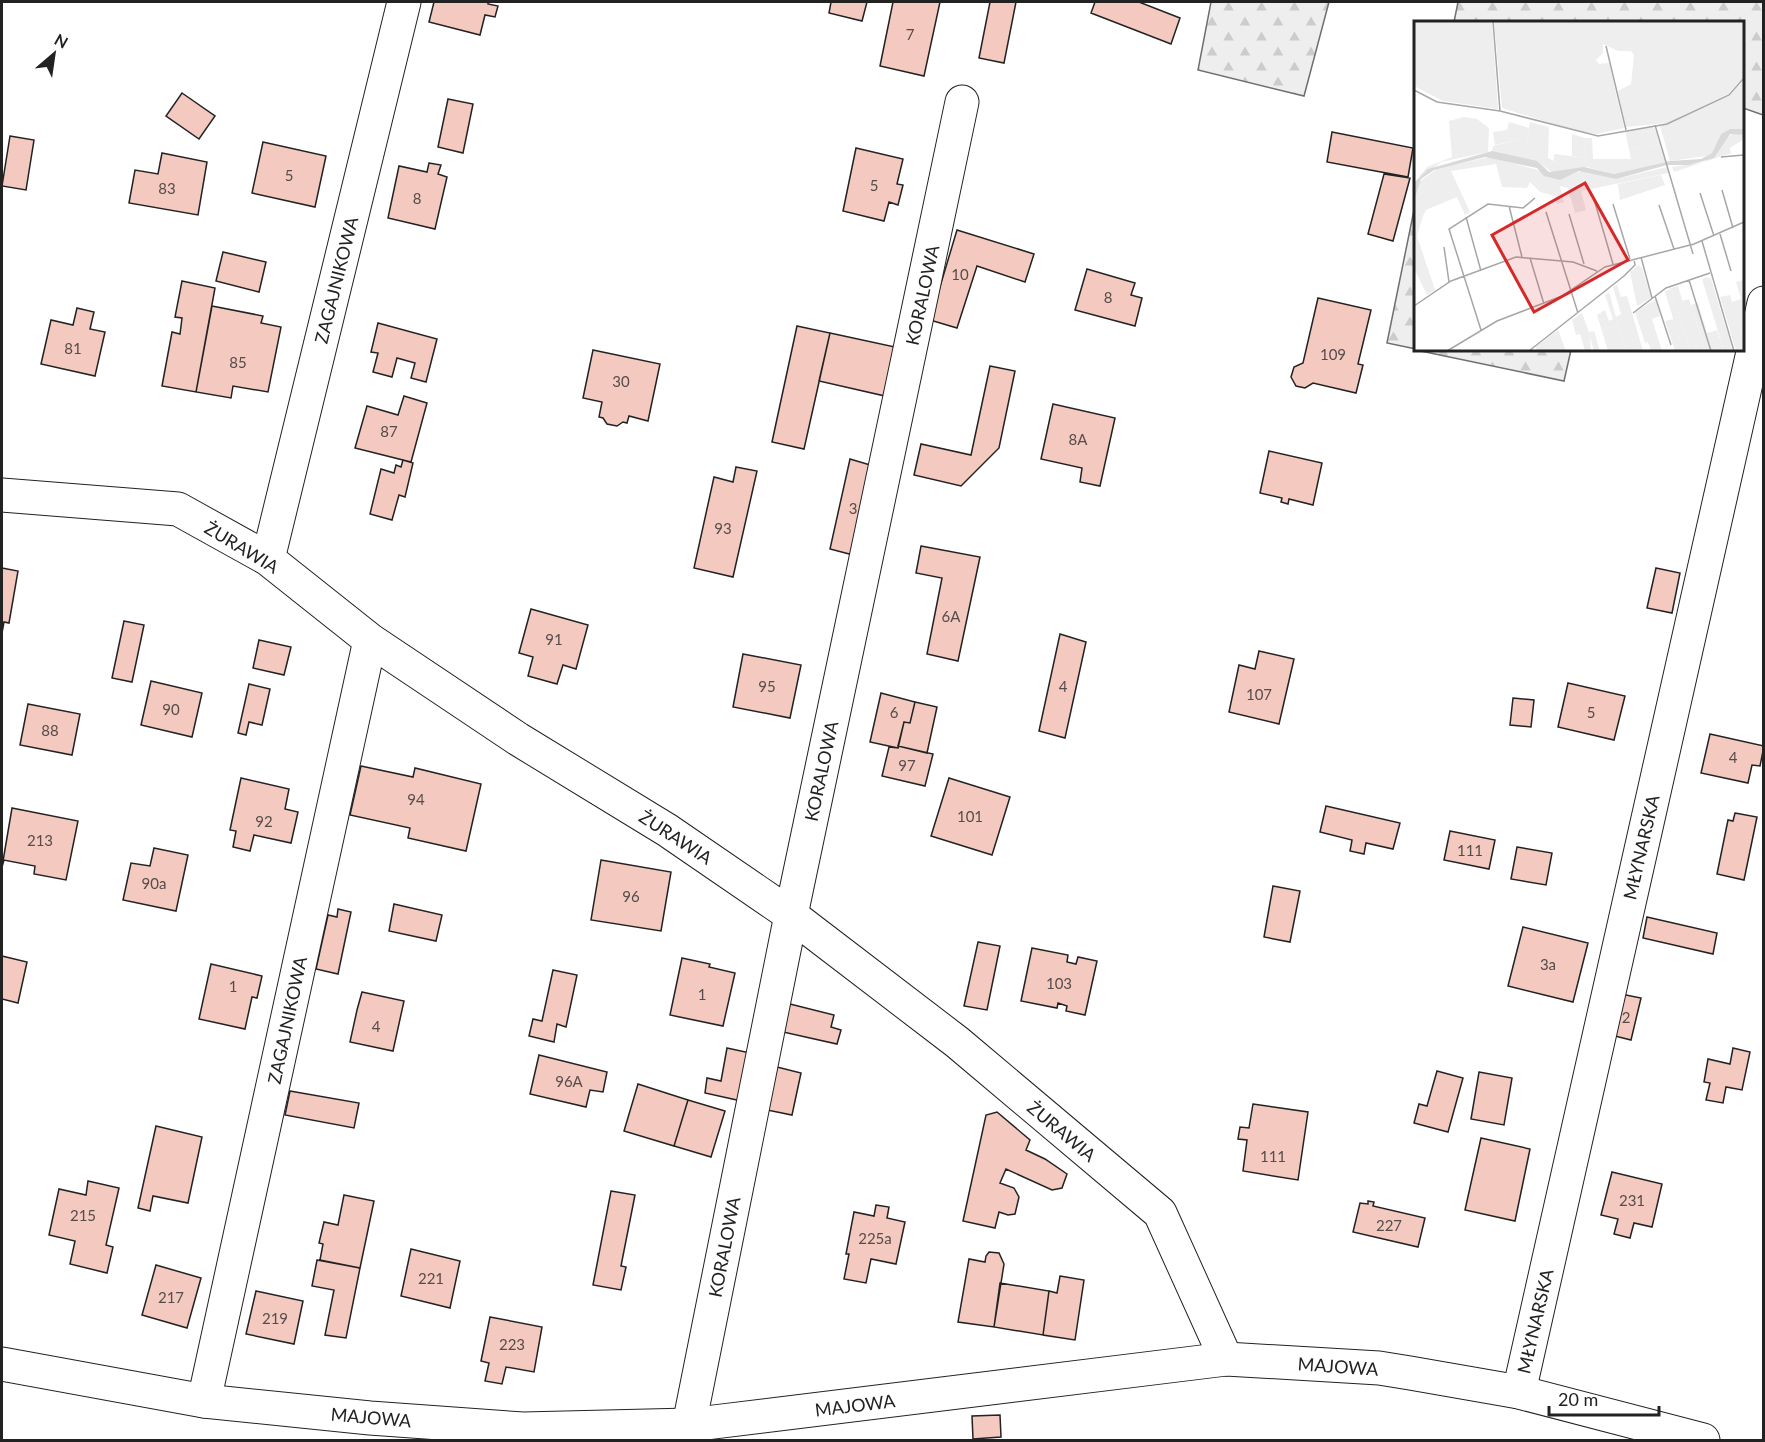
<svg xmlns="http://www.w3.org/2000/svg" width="1765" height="1442" font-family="Lato,sans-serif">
  <defs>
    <pattern id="forest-firs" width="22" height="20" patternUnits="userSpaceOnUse" patternTransform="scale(1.5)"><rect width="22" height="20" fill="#eee"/><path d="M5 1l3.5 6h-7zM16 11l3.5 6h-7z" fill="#ccc"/></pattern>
  </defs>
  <rect width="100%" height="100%" fill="#fff"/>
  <path fill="url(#forest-firs)" stroke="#6f6f6f" stroke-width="1.5" d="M 1211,2 L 1329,2 L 1304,96 L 1198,70 Z
    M 1458,2 L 1763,2 L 1763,115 L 1743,108 L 1742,22 L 1454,22 Z
    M 1415,205 L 1416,205 L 1416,349 L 1387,343 Z
    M 1416,350 L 1571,350 L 1564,381 Z"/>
  <path fill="#f3c9c0" stroke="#222" stroke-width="1.5" d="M 434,2 L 488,2 L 488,4 L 498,6 L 495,17 L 485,15 L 480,35 L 429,22 Z
    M 831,2 L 867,2 L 862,21 L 829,13 Z
    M 893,2 L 940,2 L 924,76 L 880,66 Z
    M 990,2 L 1016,2 L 1004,63 L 979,58 Z
    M 1095,2 L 1139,2 L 1180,18 L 1171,44 L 1091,13 Z
    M 182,93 L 215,116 L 199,139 L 166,116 Z
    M 448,99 L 473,104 L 463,153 L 438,147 Z
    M 1332,132 L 1413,148 L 1408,177 L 1327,162 Z
    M 10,136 L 34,140 L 26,190 L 2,186 Z
    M 263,142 L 326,156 L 315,207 L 252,193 Z
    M 856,148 L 903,159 L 897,184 L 903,185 L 898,205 L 889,202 L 884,221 L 843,211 Z
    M 162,153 L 207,162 L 198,215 L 129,203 L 135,170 L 158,174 Z
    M 429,163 L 441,165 L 438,174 L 447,177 L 435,229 L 388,218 L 399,166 L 427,172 Z
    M 1384,174 L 1410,178 L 1393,241 L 1368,234 Z
    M 957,230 L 1034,254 L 1025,282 L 977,266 L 957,328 L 930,320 Z
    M 223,252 L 266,262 L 259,292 L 216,281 Z
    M 1087,269 L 1135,283 L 1131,295 L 1142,298 L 1135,326 L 1075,310 Z
    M 182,281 L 215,288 L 196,392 L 162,386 L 172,332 L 180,334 L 182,318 L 175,317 Z
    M 1318,298 L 1371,310 L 1358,364 L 1363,365 L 1356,393 L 1313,383 L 1305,388 L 1296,386 L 1291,377 L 1294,367 L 1303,363 Z
    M 212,306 L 263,316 L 261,323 L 281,327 L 268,392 L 233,386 L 231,398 L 196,392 Z
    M 77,308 L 94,312 L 90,329 L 105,332 L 95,376 L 41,364 L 51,320 L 73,325 Z
    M 378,323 L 437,339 L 426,382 L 411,378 L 415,363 L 397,358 L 392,377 L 373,372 L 378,353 L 371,352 Z
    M 797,326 L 830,333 L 804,449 L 772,442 Z
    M 830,333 L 895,347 L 885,396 L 819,381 Z
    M 593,350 L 660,364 L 648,421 L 629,416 L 627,423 L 623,422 L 617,426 L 607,424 L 603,418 L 599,417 L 602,402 L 583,398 Z
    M 990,366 L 1015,371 L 999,448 L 961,486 L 914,475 L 921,444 L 971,455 Z
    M 404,396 L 427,403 L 411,462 L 355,448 L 367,406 L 398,415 Z
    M 1053,404 L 1115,418 L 1100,486 L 1080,482 L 1082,468 L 1041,459 Z
    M 1269,451 L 1322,463 L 1313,505 L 1289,499 L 1288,504 L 1281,502 L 1282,498 L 1260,493 Z
    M 850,459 L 877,467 L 857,556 L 830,549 Z
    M 403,460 L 413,463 L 405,497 L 399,495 L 392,520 L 370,514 L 381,469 L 394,473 L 396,465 L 401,467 Z
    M 736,467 L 757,471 L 733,577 L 694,568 L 714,477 L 733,482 Z
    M 921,546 L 980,557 L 958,661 L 927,654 L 942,578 L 916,573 Z
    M 2,568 L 18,571 L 9,623 L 4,622 L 2,633 Z
    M 1656,568 L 1680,573 L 1672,613 L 1647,608 Z
    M 531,609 L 588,625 L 576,669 L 563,665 L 557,684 L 528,676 L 533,657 L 519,653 Z
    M 124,621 L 144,625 L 132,682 L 112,678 Z
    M 1060,634 L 1086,642 L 1065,738 L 1039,731 Z
    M 259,640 L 291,647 L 284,675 L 253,668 Z
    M 1259,651 L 1294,659 L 1279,724 L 1229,712 L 1239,665 L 1255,669 Z
    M 743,654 L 801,665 L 790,718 L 733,707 Z
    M 151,681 L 202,693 L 192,737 L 141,725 Z
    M 1568,683 L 1625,696 L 1614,740 L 1558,727 Z
    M 249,684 L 270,689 L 262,725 L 249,722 L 246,735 L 238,733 Z
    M 881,693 L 915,702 L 910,723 L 904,722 L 898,748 L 870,742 Z
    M 1513,698 L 1534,700 L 1531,727 L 1510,725 Z
    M 915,702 L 937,707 L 927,753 L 898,746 L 904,722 L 910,723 Z
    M 28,704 L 80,714 L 72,755 L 20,745 Z
    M 1710,734 L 1764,746 L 1760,766 L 1752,765 L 1748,783 L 1701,773 Z
    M 898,746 L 933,754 L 925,786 L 882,776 L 889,747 L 898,748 Z
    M 361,766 L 413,777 L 415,768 L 481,784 L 466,851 L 408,838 L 410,828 L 350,815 Z
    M 241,778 L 289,789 L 285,809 L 298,812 L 291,843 L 254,835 L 250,851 L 233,847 L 236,831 L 230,830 Z
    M 949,778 L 1010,797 L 992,855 L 931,836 Z
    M 1326,806 L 1400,823 L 1393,849 L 1366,843 L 1364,854 L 1350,851 L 1352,840 L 1320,832 Z
    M 12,808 L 78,821 L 66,880 L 34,874 L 35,866 L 4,860 L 2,867 Z
    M 1735,813 L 1757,817 L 1744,880 L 1717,874 L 1728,820 L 1733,821 Z
    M 1450,831 L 1495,840 L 1489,869 L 1444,860 Z
    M 1517,847 L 1552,853 L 1546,885 L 1511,879 Z
    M 154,848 L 188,855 L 176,911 L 123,900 L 131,863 L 150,866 Z
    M 601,860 L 671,872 L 661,931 L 591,920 Z
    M 1273,886 L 1300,891 L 1290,942 L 1264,937 Z
    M 394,904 L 442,915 L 436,941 L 389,931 Z
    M 338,909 L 351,912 L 338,974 L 316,969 L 328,915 L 337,917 Z
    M 1647,917 L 1717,933 L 1713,954 L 1643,938 Z
    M 1523,927 L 1588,943 L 1573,1002 L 1508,986 Z
    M 978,942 L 1000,946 L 987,1010 L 964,1006 Z
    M 1032,948 L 1068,955 L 1067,962 L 1076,964 L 1078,957 L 1097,961 L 1085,1015 L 1066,1011 L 1067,1006 L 1058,1003 L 1057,1008 L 1021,1001 Z
    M 2,956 L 27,962 L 18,1003 L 2,999 Z
    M 682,958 L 710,964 L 709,967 L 735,973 L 723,1026 L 670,1015 Z
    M 211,964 L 262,976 L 257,998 L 252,997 L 245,1029 L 199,1019 Z
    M 553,970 L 577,975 L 566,1027 L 557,1024 L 554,1042 L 529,1036 L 533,1019 L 542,1021 Z
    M 362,992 L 404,1001 L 393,1051 L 350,1042 L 357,1010 Z
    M 1621,994 L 1641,998 L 1631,1040 L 1611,1035 Z
    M 790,1004 L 834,1015 L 831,1027 L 841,1030 L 837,1044 L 783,1032 Z
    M 727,1048 L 755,1054 L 746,1102 L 705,1093 L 707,1078 L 721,1081 Z
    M 1733,1048 L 1750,1052 L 1742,1090 L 1726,1087 L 1723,1103 L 1706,1100 L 1710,1083 L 1704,1082 L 1708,1059 L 1730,1064 Z
    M 539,1055 L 607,1072 L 603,1092 L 590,1090 L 586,1107 L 530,1094 Z
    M 777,1067 L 801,1073 L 792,1115 L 767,1110 Z
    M 1437,1071 L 1463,1078 L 1448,1132 L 1414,1123 L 1419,1104 L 1427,1106 Z
    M 1479,1072 L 1512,1078 L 1504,1125 L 1471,1119 Z
    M 638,1084 L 688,1100 L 674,1146 L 624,1131 Z
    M 290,1091 L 359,1103 L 354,1128 L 285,1115 Z
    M 688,1100 L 725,1111 L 711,1157 L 674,1146 Z
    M 1253,1104 L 1308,1112 L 1298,1180 L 1243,1171 L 1247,1140 L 1238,1139 L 1240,1127 L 1249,1128 Z
    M 997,1112 L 1030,1140 L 1026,1150 L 1045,1159 L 1067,1174 L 1062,1188 L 1052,1190 L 1006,1169 L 1000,1183 L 1014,1188 L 1019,1197 L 1015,1214 L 1008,1215 L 999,1212 L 995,1228 L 963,1221 L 986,1115 Z
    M 156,1126 L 202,1137 L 188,1203 L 153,1196 L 150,1211 L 138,1208 Z
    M 1481,1138 L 1530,1149 L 1515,1221 L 1465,1210 Z
    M 1612,1172 L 1662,1184 L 1652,1227 L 1634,1223 L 1630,1238 L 1614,1234 L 1618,1219 L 1601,1215 Z
    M 88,1181 L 119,1188 L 106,1245 L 113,1247 L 107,1273 L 70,1264 L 75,1241 L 49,1235 L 59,1189 L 86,1195 Z
    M 611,1191 L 635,1195 L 621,1266 L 626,1267 L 621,1290 L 593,1285 Z
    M 344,1195 L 374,1201 L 360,1268 L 320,1260 L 323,1244 L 319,1243 L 324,1222 L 338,1225 Z
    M 1368,1201 L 1374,1202 L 1373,1206 L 1425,1218 L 1418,1247 L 1353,1232 L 1360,1203 L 1368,1204 Z
    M 876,1205 L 889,1207 L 887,1218 L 905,1222 L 896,1264 L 871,1259 L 866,1283 L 844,1279 L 849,1254 L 846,1254 L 854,1212 L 874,1216 Z
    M 411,1249 L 460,1261 L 450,1308 L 401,1296 Z
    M 989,1252 L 999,1253 L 1004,1264 L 994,1327 L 958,1322 L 969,1259 L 985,1262 L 986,1256 Z
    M 317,1260 L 360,1268 L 346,1338 L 325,1335 L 334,1290 L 312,1286 Z
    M 156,1265 L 201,1278 L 187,1328 L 142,1315 Z
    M 1060,1276 L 1084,1280 L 1075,1340 L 1043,1335 L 1049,1291 L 1057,1293 Z
    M 1000,1283 L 1049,1291 L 1043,1335 L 994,1327 Z
    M 256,1291 L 303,1301 L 294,1344 L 246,1334 Z
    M 490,1317 L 542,1327 L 534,1372 L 506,1367 L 502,1384 L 485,1381 L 489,1363 L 481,1361 Z
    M 1000,1415 L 1001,1437 L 973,1439 L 972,1416 Z"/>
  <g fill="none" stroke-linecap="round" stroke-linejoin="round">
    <defs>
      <path id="minor" d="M 2,495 L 178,509 L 268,559 L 370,640 L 518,739 L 667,830 L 791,915 L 957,1042 L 1160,1213 L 1226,1359
        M 268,559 L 404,2
        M 1519,1392 L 1764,303
        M 204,1401 L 370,640
        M 686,1440 L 791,915 L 962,102"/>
      <path id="tertiary" d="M 2,1364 L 204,1401 L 370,1418 L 523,1429 L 689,1425 L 1226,1359 L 1379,1368 L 1410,1373 L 1519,1392 L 1703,1440"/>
    </defs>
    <use href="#minor" stroke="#222" stroke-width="35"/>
    <use href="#tertiary" stroke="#222" stroke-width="35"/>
    <use href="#minor" stroke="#fff" stroke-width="33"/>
    <use href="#tertiary" stroke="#fff" stroke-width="33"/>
  </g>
  <g text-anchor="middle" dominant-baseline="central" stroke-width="4.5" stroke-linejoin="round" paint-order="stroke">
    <g font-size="15" fill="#564c4a">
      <text x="910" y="34">7</text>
      <text x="289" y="175">5</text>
      <text x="874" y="185">5</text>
      <text x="167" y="188">83</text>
      <text x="417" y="198">8</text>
      <text x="960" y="274">10</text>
      <text x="1108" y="297">8</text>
      <text x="73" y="348">81</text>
      <text x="1333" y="354">109</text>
      <text x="238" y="362">85</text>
      <text x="621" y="381">30</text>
      <text x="389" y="431">87</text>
      <text x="1078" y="439">8A</text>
      <text x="853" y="508">3</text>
      <text x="723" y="528">93</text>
      <text x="951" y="616">6A</text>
      <text x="554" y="639">91</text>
      <text x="767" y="686">95</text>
      <text x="1063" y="686">4</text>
      <text x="1259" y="694">107</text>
      <text x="171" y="709">90</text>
      <text x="894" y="712">6</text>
      <text x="1591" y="712">5</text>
      <text x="50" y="730">88</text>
      <text x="1733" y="757">4</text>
      <text x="907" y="765">97</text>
      <text x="416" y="799">94</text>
      <text x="970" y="816">101</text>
      <text x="264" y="821">92</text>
      <text x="40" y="840">213</text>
      <text x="1470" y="850">111</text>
      <text x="154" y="883">90a</text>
      <text x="631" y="896">96</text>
      <text x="1548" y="964">3a</text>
      <text x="1059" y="983">103</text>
      <text x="233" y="986">1</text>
      <text x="702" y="994">1</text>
      <text x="1626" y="1017">2</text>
      <text x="376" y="1026">4</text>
      <text x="569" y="1081">96A</text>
      <text x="1273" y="1156">111</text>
      <text x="1632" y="1200">231</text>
      <text x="83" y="1215">215</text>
      <text x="1389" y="1225">227</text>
      <text x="875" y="1238">225a</text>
      <text x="431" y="1278">221</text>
      <text x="171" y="1297">217</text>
      <text x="275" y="1318">219</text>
      <text x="512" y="1344">223</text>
    </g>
    <g font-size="18" fill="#222" stroke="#fff">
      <text transform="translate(336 280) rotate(-76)">ZAGAJNIKOWA</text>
      <text transform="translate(922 295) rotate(-78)">KORALOWA</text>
      <text transform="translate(242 547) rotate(31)">ŻURAWIA</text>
      <text transform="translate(821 771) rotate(-78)">KORALOWA</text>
      <text transform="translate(676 837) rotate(33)">ŻURAWIA</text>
      <text transform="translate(1641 847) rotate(-77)">MŁYNARSKA</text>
      <text transform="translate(287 1020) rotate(-78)">ZAGAJNIKOWA</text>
      <text transform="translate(1062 1131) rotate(40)">ŻURAWIA</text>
      <text transform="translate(724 1247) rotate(-79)">KORALOWA</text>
      <text transform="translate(1535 1321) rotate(-77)">MŁYNARSKA</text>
      <text transform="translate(1338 1366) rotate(4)">MAJOWA</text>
      <text transform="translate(855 1405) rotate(-7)">MAJOWA</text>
      <text transform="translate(371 1417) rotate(5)">MAJOWA</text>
    </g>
  </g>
  <g transform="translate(1414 21)">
    <rect width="330" height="330" fill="#fff"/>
    <path d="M 95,101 L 115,107 L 112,124 L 104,119 L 81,124 L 79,111 L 93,109 ZM 223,108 L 240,112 L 244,123 L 215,128 L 211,110 ZM 158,113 L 171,117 L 172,137 L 158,135 ZM 247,154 L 251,164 L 206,179 L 204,163 ZM 224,244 L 228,247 L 237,277 L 223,285 L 216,251 ZM 203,264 L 207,276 L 213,275 L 229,330 L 212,330 L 204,304 L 188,310 L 183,294 L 191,289 L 195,300 L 199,298 L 191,274 L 195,271 L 202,296 L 207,293 L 199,266 ZM 264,265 L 283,330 L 276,330 L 257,267 ZM 316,274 L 330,321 L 330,330 L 322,330 L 306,276 ZM 242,278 L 246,295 L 238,298 L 248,330 L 237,330 L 234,321 L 231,322 L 221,291 ZM 284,282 L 293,312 L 303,309 L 310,330 L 291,330 L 277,284 ZM 168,292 L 175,311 L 180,310 L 186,330 L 180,330 L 176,316 L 177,330 L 171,330 L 166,313 L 162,314 L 158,299 ZM 260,298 L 269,330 L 261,330 L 251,300 Z" fill="#eee"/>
    <path d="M 0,0 L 78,0 L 84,88 L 29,80 L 0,65 ZM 80,0 L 330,0 L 330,56 L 314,73 L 253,102 L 212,106 L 204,70 L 217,63 L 220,34 L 217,30 L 204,30 L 189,23 L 189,32 L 182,39 L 185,43 L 195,42 L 210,107 L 183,113 L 162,110 L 88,87 ZM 330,59 L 330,108 L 316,108 L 307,113 L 298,132 L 292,135 L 256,140 L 246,105 L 315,75 ZM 50,96 L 63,98 L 75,107 L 74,131 L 27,141 L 0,162 L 13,146 L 38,136 L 35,100 ZM 116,101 L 135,106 L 134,137 L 140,140 L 140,133 L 172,137 L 171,117 L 178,117 L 179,138 L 217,138 L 215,128 L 244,123 L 240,112 L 223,108 L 238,106 L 241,108 L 251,141 L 200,153 L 173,146 L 141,153 L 126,143 L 78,130 L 79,125 L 104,119 L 112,124 ZM 319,113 L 330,114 L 330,118 L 316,127 L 317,132 L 260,151 L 258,146 L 290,141 L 307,126 L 312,116 ZM 76,136 L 149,156 L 168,150 L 202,158 L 253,146 L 255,152 L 167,170 L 172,189 L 161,192 L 154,167 L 146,165 L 150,181 L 143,183 L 141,175 L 126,171 L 116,161 L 113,167 L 88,166 L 82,143 L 37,150 L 56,191 L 51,194 L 43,176 L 12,189 L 9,195 L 3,215 L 21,269 L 13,274 L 0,247 L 0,179 L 5,161 L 24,147 ZM 294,256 L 297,258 L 319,330 L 310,330 L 288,258 ZM 330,259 L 330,321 L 318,281 L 327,278 L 322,261 ZM 257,267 L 276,330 L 269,330 L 251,271 ZM 275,278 L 277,284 L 291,330 L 283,330 L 268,280 ZM 204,304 L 212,330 L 194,330 L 188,310 ZM 144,309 L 152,330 L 123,330 L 122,326 Z" fill="#eee"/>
    <path d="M 316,108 L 330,108 L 330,114 L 316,113 L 300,137 L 275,144 L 253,144 L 202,158 L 165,150 L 146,159 L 130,155 L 123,147 L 71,136 L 20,149 L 7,158 L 0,179 L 0,162 L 14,148 L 78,130 L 123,140 L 135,151 L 170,146 L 200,153 L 256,140 L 287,138 L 298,132 L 307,113 Z" fill="#d9d9d9"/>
    <path fill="none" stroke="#a7a7a7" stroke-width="1.5" d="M 79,0 L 86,90M 192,25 L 212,109M 0,69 L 23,81 L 86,90 L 184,115 L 253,103 L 315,74 L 330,57M 241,104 L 279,233M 307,136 L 330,134M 308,169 L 319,207M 286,172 L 300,215M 179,175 L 199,243M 199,183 L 216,238M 245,184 L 260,228M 95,185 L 108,236M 132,191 L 164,292M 155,193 L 170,243M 52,196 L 67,250M 306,213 L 317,250M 288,220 L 320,330M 30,226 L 35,261M 227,236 L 238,277M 116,237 L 130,283M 275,259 L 297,330M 241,275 L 257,324M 0,285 L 37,260 L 102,236 L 159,241 L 183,250M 219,292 L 252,267 L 296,252M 67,309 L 35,208 L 74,183 L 109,187 L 121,177M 33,330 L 83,300 L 148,275 L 191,246 L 280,223 L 330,201M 115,330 L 210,255 L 221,244 L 220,238"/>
    <path fill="#d62828" fill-opacity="0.15" stroke="#d62828" stroke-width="3" d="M 171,162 L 214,239 L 120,291 L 78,214 Z"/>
    <rect width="330" height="330" fill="none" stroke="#222" stroke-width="3"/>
  </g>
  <rect width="1765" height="1442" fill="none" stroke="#222222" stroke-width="6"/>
  <g transform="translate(54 54) rotate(29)" stroke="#ffffff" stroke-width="4.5" paint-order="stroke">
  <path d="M0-4.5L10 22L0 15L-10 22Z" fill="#222222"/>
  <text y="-9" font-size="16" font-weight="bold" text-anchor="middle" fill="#222222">N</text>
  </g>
  <path d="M1549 1406v9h110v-9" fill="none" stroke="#222222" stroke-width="3"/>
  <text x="1558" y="1406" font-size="18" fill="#222222" stroke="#ffffff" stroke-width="4.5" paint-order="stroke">20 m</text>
</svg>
